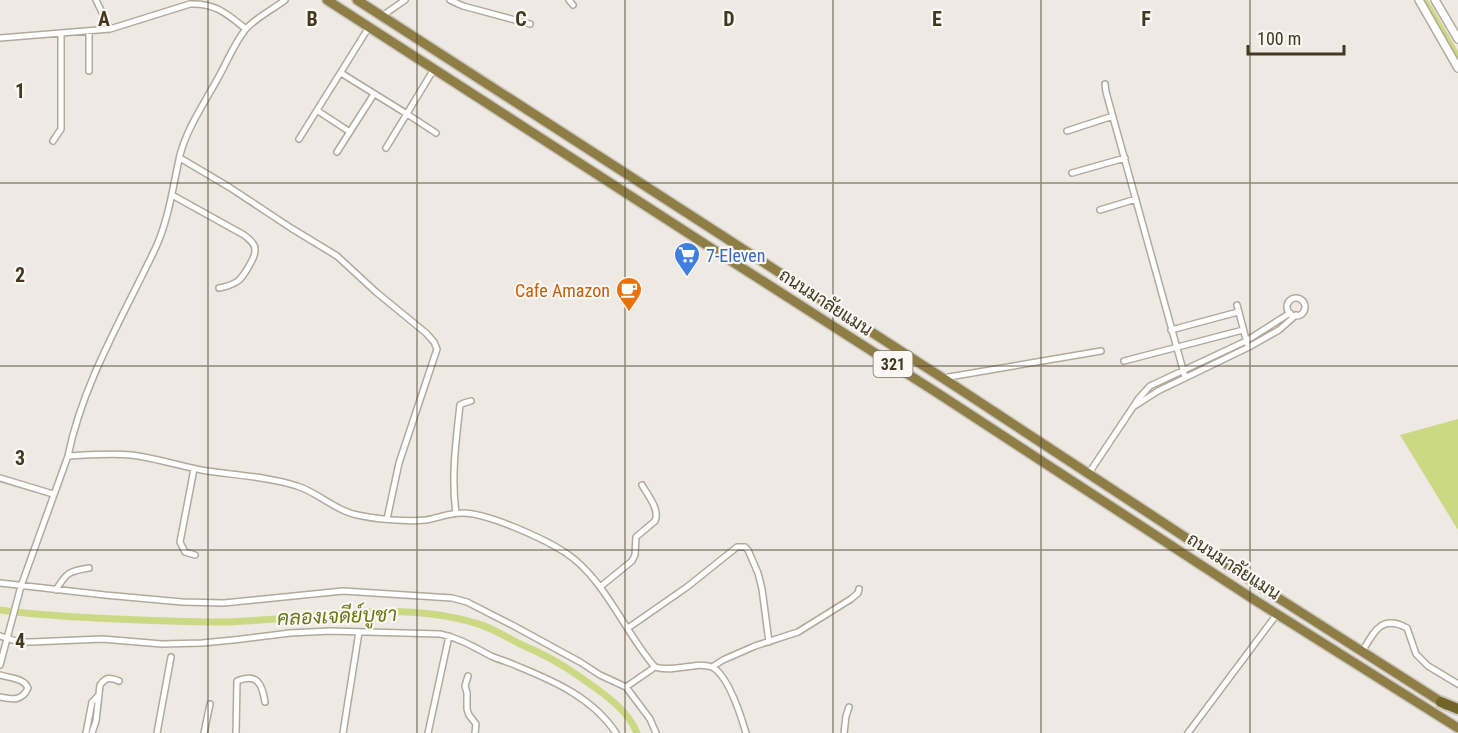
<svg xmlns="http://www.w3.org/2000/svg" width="1458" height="733" font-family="'Roboto Condensed',Sarabun,sans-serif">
  <rect width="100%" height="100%" fill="#eee9e3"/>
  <path fill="#cbd985" d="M 1458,419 L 1458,530 L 1400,435 Z"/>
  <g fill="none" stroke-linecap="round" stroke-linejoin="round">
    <path stroke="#cbd985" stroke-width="7" d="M 1424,0 L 1458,58
      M 0,610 C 32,615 63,616 95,618 C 137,620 180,622 222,622 C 305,621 394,598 475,623 C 491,627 506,637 520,644 C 541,653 561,663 580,677 C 601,692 627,708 637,733"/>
    <defs>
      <path id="minor" d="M 96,0 L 110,29
        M 450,0 L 463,6 L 530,24
        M 569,0 L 573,5
        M 382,16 L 405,0
        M 89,31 L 89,71
        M 0,38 L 110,29 L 190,4 C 216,3 227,14 246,29
        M 341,73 L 407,114 L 436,133
        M 1105,84 L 1106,92 L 1185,377
        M 318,111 L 350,132
        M 1067,131 L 1113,116
        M 299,139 L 369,27
        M 53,141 L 61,129 L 61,33
        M 386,148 L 434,69
        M 337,152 L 374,94
        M 180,158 L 229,187 L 291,228 L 337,256 L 376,292 L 426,333 L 434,342 L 437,349 L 399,463 L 387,519
        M 1072,173 L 1125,158
        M 172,195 L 244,235 C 249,239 256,244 255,251 C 255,258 243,277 238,281 C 232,285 225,287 219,288
        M 1100,210 L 1136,199
        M1287 307a9 9 0 1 1 18 0a9 9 0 1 1-18 0Z
        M 1237,305 L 1247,343
        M 1171,330 L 1238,312
        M 1124,361 L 1243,330
        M 943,378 L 1101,351
        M 1133,407 L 1158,391 L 1249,347 L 1279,330 L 1296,315
        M 68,456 C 89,455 110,453 131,455 C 157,458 182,467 207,471 C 235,475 270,477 297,486 C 317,492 332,508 353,514 C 373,519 405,522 426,520 C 438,518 449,513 461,513 C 486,512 545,539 566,553 C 605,579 625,633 655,667 C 667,671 681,667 693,666 C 698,665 706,665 712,667 C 728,675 741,716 746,733
        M 194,469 L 180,542 L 185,552 L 195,555
        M 1089,473 L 1139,398 L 1150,386 L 1246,341 L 1290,313
        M 0,478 L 53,494
        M 456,513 C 451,478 456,440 460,405 L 464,403 L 471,401
        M 0,583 L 105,595 L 182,602 L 224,603 L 343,591 L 452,598 L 467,602 L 514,626 L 580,662 L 600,675 L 626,687 L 650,719 L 656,733
        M 600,587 L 632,561 L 635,555 L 636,537 L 655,521 C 660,509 648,496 642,485
        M 56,590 C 66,573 69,571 89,568
        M 628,628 L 687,587 L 737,547 L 745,547 L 748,550 L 758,573 L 762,589 L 769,642
        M 0,636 L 19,642 L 31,642 L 102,639 L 162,644 L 202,643 L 233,640 L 290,633 L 330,631 L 440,634 C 459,638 474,647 491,656 C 500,660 509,662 517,666 C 554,681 593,698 616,733
        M 1362,652 C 1374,632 1381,614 1407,628 L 1416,654 L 1428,666 L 1458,684
        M 0,665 L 21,586 L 68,456 C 83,382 124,315 156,247 C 169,218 173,186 180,155 C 187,128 205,102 218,78 C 227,62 234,44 245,30 C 255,18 272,10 285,0
        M 712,667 L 723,660 L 755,646 L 798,632 L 851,599 L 858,593 L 859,589
        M 0,675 C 10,678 24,678 28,688 C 22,701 13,700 0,697
        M 468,676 L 465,686 L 467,693 L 467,709 L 469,715 L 476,724 L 475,733
        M 626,687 L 655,667
        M 86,733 L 92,702 L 98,696
        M 92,733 L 96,721 L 100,685 C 106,677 110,677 119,681
        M 157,733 L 171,657
        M 204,733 L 210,704
        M 236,733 L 237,681 C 257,673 262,683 265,702
        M 343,733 L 359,632
        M 428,733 L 449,636
        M 844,733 L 846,716 L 849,707
        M 1188,733 L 1277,614"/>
      <path id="tertiary" d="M 1419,0 L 1458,68
        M 1435,0 L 1458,39"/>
      <path id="trunk" d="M 327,0 L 725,257 L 942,396 L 1253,599 L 1458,728
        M 357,0 L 955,386 L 1261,587 L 1446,705"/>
      <path id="motorway" d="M 1441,702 L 1458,709"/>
    </defs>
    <use href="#minor" stroke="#b0aa9d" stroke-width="8"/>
    <use href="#tertiary" stroke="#b0aa9d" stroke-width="10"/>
    <use href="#trunk" stroke="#cac8c1" stroke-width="12"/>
    <use href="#motorway" stroke="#cac8c1" stroke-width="14"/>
    <use href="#minor" stroke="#fff" stroke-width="5"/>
    <use href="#tertiary" stroke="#fff" stroke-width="7"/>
    <use href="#trunk" stroke="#8e7e45" stroke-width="9"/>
    <use href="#motorway" stroke="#726428" stroke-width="10"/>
  </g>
  <path fill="none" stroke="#423920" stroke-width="1.5" stroke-opacity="0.55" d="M 208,0 L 208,733M 417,0 L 417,733M 625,0 L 625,733M 833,0 L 833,733M 1041,0 L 1041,733M 1250,0 L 1250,733M 0,183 L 1458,183M 0,366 L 1458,366M 0,550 L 1458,550"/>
  <defs>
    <symbol id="supermarket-pin" viewBox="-11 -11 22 30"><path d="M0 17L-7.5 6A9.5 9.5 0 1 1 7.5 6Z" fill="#3f7fe0" stroke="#faf7f4"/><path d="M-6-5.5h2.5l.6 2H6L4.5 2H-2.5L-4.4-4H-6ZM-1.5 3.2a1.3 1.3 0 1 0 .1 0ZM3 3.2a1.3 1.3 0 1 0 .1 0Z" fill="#fff"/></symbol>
    <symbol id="cafe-pin" viewBox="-11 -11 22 30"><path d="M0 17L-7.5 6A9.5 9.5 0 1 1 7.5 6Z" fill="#e8710a" stroke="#faf7f4"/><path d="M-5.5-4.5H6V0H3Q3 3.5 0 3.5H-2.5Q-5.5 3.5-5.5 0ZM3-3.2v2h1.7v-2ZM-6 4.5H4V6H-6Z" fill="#fff"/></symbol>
  </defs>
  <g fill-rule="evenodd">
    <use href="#supermarket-pin" x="672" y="240" width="30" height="40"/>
    <use href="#cafe-pin" x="614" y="275" width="30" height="40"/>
  </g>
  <g text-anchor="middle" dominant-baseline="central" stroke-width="4.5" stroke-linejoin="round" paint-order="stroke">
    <rect fill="#faf7f4" stroke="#797260" stroke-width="1.5" x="873.5" y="351" width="39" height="26" rx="4.5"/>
    <g font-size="16" font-weight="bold" fill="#423920">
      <text x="893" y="364">321</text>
    </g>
    <g font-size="18" fill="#366cbe" stroke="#faf7f4" text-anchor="start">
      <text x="706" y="255">7-Eleven</text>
    </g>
    <g font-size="18" fill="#c56008" stroke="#faf7f4" text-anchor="end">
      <text x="610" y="290">Cafe Amazon</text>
    </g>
    <g font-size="18" fill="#423920" stroke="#faf7f4">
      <text transform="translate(826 302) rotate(33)">ถนนมาลัยแมน</text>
      <text transform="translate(1234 566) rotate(33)">ถนนมาลัยแมน</text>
    </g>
    <g font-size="20" font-style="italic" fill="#667913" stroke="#faf7f4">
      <text transform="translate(337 616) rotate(-2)">คลองเจดีย์บูชา</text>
    </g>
  </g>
  <g font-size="20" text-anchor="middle" font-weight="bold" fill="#423920" stroke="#faf7f4" stroke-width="4.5" stroke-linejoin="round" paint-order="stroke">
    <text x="104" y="26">A</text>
    <text x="312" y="26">B</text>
    <text x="521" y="26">C</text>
    <text x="729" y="26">D</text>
    <text x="937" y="26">E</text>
    <text x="1146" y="26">F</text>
    <text x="20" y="98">1</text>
    <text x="20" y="282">2</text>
    <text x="20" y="465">3</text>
    <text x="20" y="648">4</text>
  </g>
  <path d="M1248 45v9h96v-9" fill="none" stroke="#423920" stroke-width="3"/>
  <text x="1257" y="45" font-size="18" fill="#423920" stroke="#faf7f4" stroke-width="4.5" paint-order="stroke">100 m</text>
</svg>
